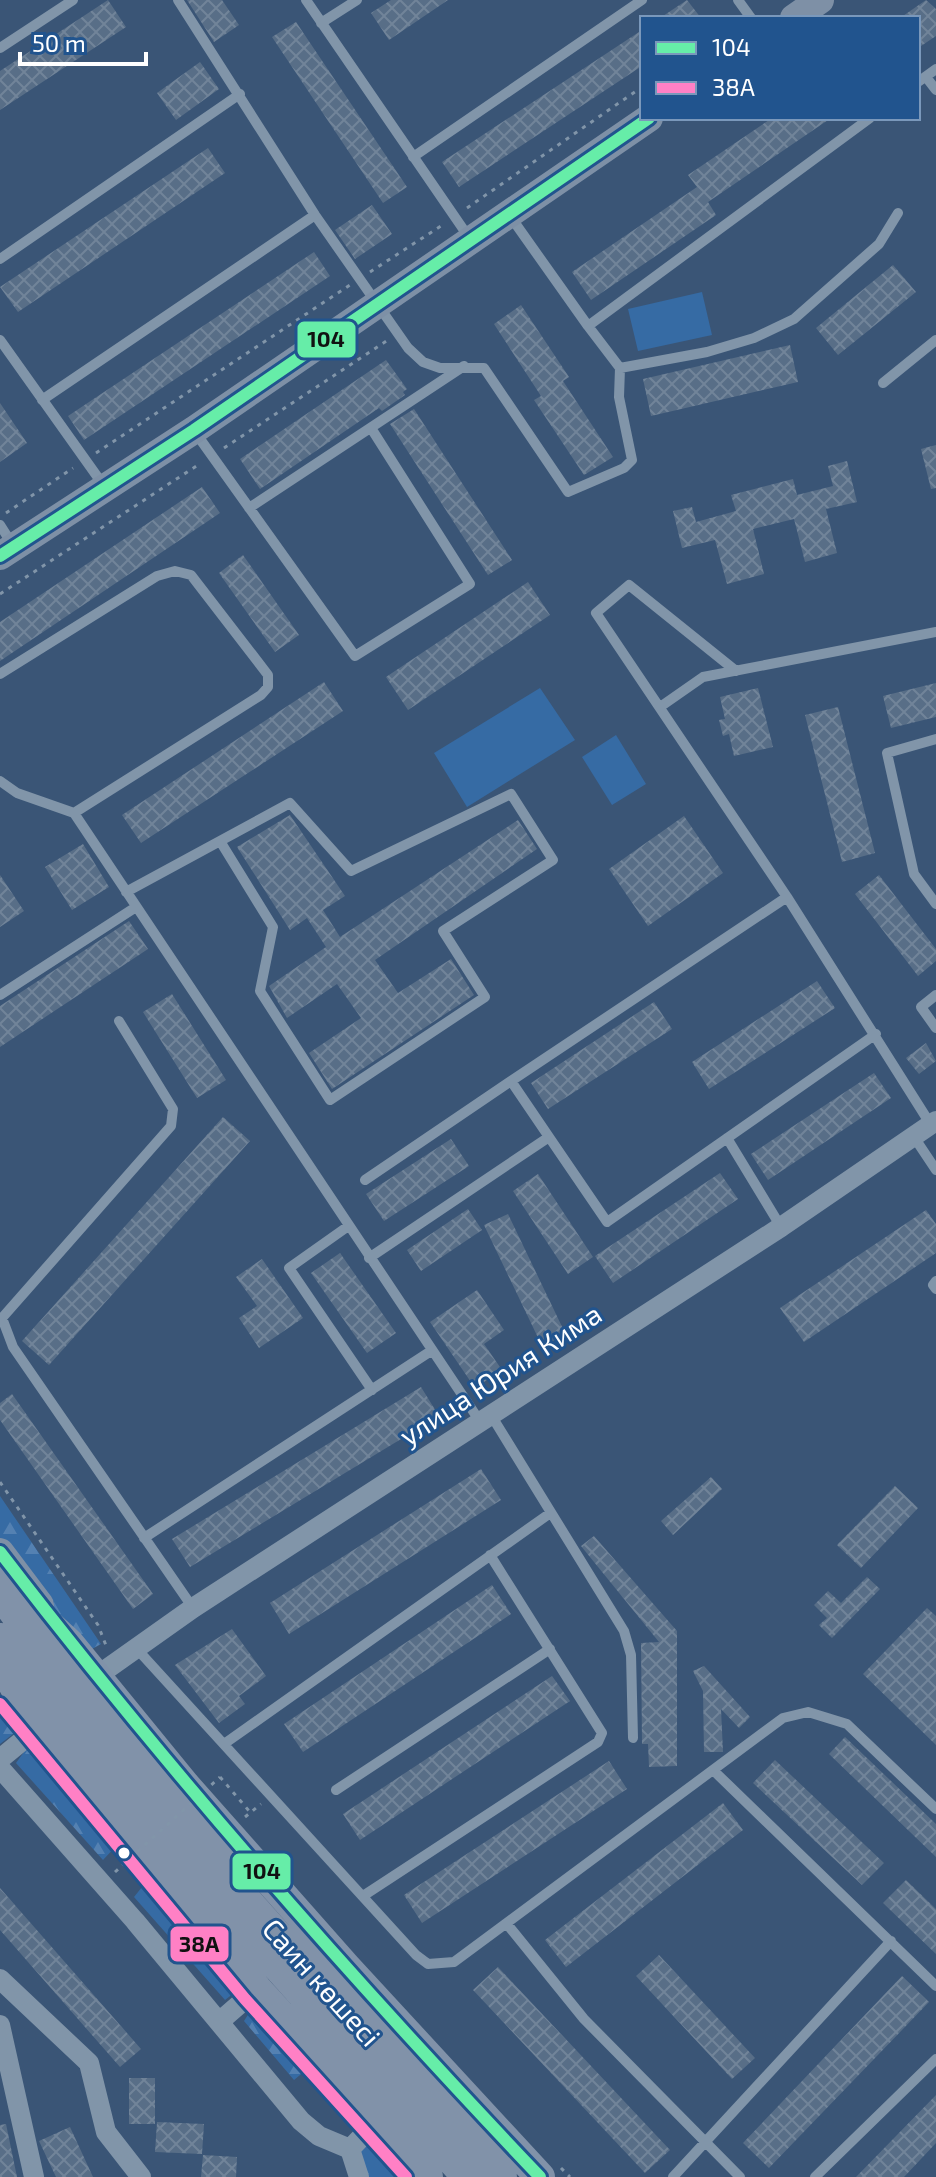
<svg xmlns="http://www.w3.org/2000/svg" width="936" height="2177" font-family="'Exo 2',sans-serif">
  <defs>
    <pattern id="forest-firs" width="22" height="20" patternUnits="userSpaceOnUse" patternTransform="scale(2)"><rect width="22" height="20" fill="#366ba4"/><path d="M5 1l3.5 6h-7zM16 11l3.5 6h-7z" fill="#5481b2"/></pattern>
    <pattern id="building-cross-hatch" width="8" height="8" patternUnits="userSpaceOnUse" patternTransform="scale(2)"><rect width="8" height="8" fill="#586e87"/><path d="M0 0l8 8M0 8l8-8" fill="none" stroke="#718499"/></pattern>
  </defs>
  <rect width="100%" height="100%" fill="#3a5576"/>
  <path fill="#366ba4" d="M 702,292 L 712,335 L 638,351 L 628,309 Z
    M 540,688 L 575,740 L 467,807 L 434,753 Z
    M 616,735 L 646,784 L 612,805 L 582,757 Z
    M 146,1882 L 239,1989 L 225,2000 L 134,1897 Z"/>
  <path fill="url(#forest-firs)" d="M 0,1496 L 101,1644 L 83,1654 L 0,1538 Z
    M 0,1711 L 17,1731 L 0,1744 Z
    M 29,1745 L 116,1846 L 103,1860 L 16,1763 Z
    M 253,2007 L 306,2070 L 294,2080 L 244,2021 Z
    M 367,2136 L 404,2177 L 369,2177 L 355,2150 Z"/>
  <path fill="url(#building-cross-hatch)" d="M 108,0 L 126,27 L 0,110 L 0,71 Z
    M 187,0 L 222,0 L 239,25 L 214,42 Z
    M 391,0 L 448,0 L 389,40 L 371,13 Z
    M 687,0 L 701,18 L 660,18 Z
    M 926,0 L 936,9 L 936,36 L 918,48 L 918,18 L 900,18 Z
    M 296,22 L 407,187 L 383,203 L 272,37 Z
    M 642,30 L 642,66 L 459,187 L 442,162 Z
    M 200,62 L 219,89 L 176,120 L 157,93 Z
    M 772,118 L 831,118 L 708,202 L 716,215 L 591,300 L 572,272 L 697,187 L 688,175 Z
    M 208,148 L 225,173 L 18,312 L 0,287 Z
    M 372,205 L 392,234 L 355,259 L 335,230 Z
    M 314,252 L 330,276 L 84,440 L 68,416 Z
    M 893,265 L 916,292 L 838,355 L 816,328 Z
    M 521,305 L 569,377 L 563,381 L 613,457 L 584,475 L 534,400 L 541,396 L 494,324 Z
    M 790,345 L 798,382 L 651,416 L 643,379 Z
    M 386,360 L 407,389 L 403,392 L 405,395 L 382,411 L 379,408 L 260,489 L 240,459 Z
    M 0,403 L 27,443 L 0,462 Z
    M 414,409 L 512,560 L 488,575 L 390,424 Z
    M 936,445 L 936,488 L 931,489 L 921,449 Z
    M 847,461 L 857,502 L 826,509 L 837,553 L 805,562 L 794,519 L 753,529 L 764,574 L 727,584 L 715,540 L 682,548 L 673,511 L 692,507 L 696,522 L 736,511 L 731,495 L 793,479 L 797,495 L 833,486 L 828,466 Z
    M 202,487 L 220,513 L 0,661 L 0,622 Z
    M 243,555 L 299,635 L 275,652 L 219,573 Z
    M 528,582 L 550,615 L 408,710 L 386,677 Z
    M 324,682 L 343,711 L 141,843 L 122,815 Z
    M 936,683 L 936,717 L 891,728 L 883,696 Z
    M 758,688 L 773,747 L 734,756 L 729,734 L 723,736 L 719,720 L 725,719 L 720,697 Z
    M 838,707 L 875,853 L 842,862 L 805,715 Z
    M 290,815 L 345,896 L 323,910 L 340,937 L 518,820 L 537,849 L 375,960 L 398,993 L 451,959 L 474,995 L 332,1089 L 309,1053 L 361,1018 L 337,984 L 287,1018 L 269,986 L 326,947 L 307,918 L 290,930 L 237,847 Z
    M 684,816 L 723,873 L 648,926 L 609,869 Z
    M 83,844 L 109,887 L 72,910 L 45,867 Z
    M 0,875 L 24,911 L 0,927 Z
    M 879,875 L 936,949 L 936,961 L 918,976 L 855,894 Z
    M 129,921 L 148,949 L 0,1047 L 0,1006 Z
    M 817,981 L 835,1008 L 709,1089 L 692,1062 Z
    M 172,994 L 226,1080 L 197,1098 L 143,1012 Z
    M 654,1002 L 672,1029 L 548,1109 L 531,1083 Z
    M 926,1043 L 936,1061 L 919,1074 L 906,1058 Z
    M 874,1073 L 891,1098 L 768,1180 L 751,1154 Z
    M 223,1117 L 250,1141 L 49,1365 L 22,1341 Z
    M 451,1139 L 469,1166 L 384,1221 L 366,1194 Z
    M 720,1173 L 738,1199 L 613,1283 L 595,1256 Z
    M 538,1174 L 593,1257 L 568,1274 L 513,1191 Z
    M 468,1209 L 482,1230 L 421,1271 L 407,1250 Z
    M 926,1210 L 936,1224 L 936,1253 L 804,1342 L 780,1308 Z
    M 508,1214 L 566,1335 L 542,1346 L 484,1225 Z
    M 340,1253 L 396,1333 L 367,1353 L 311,1273 Z
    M 262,1259 L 303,1318 L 259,1348 L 239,1318 L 257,1306 L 236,1277 Z
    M 477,1290 L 504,1330 L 484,1344 L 502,1370 L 475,1388 L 430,1322 Z
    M 421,1387 L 439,1416 L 190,1567 L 172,1539 Z
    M 12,1394 L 153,1594 L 133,1609 L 0,1420 L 0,1403 Z
    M 481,1469 L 501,1500 L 289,1634 L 270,1603 Z
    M 711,1477 L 722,1489 L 673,1535 L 661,1521 Z
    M 895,1486 L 918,1508 L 861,1568 L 837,1545 Z
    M 594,1536 L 677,1631 L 677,1766 L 649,1767 L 648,1744 L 642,1744 L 641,1643 L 659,1642 L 581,1546 Z
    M 867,1577 L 880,1589 L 832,1638 L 819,1625 L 827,1618 L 814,1605 L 828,1591 L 841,1603 Z
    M 492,1585 L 511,1614 L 303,1752 L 284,1724 Z
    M 927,1608 L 936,1616 L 936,1745 L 863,1674 Z
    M 232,1629 L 266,1676 L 239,1696 L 245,1704 L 219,1723 L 175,1665 Z
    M 704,1666 L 750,1717 L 739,1728 L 721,1709 L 723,1752 L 704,1752 L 703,1691 L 693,1671 Z
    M 552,1676 L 570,1701 L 360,1840 L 343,1814 Z
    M 845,1737 L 936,1824 L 936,1857 L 829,1754 Z
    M 775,1760 L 884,1863 L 862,1885 L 753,1783 Z
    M 609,1761 L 627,1789 L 422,1923 L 404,1895 Z
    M 723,1803 L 743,1830 L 566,1967 L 545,1940 Z
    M 906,1880 L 936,1909 L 936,1954 L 883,1903 Z
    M 0,1888 L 141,2049 L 120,2067 L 0,1930 Z
    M 659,1955 L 755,2058 L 732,2079 L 636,1976 Z
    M 498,1967 L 670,2150 L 645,2173 L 473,1990 Z
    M 902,1976 L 929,2002 L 769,2168 L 743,2143 Z
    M 129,2078 L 155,2078 L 155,2124 L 129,2124 Z
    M 936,2095 L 936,2143 L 904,2177 L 856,2177 Z
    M 157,2122 L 204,2124 L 202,2154 L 155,2152 Z
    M 6,2124 L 17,2177 L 0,2177 L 0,2125 Z
    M 70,2127 L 93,2177 L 56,2177 L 39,2141 Z
    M 203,2155 L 237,2157 L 236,2177 L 201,2177 Z"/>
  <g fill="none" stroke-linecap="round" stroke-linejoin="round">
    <path stroke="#8195a9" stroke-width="3" stroke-dasharray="4 6" stroke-linecap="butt" d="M 467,208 L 642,87
      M 370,272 L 444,224
      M 224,448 L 388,340
      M 96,453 L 350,285
      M 6,513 L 73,468
      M 0,594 L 201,463
      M 0,1482 L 98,1625 L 107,1648
      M 220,1777 L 250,1812
      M 245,1817 L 261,1804
      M 561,2168 L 570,2177"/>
    <path stroke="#8195a9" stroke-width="10" d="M 178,0 L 315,215 L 408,348 L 423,362 L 440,368 L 484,368 L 568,492 L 624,468 L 632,460 L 619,397 L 620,368 L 588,326
      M 306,0 L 470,239
      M 738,0 L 751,18
      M 321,23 L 357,0
      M 0,48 L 73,0
      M 926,77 L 936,90
      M 918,82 L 936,69
      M 413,157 L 642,0
      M 510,216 L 588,326 L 870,118
      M 0,259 L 240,94
      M 0,340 L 104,486
      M 620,368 L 707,352 L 754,338 L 794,319 L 879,244 L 898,213
      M 883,383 L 936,340
      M 42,400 L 315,215
      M 195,432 L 355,656 L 470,584 L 371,428
      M 249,508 L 464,366
      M 0,525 L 14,547
      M 736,671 L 629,585 L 596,613 L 787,897 L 931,1125
      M 0,674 L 157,576 L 175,571 L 191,575 L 268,675 L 268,687 L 261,695 L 74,813
      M 660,707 L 703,677 L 936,632
      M 936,739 L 887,753 L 914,874 L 936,904
      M 0,781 L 17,793 L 74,813 L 479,1420
      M 126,892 L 290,803 L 351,871 L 511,794 L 553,860 L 443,931 L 485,997 L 330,1100 L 260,991 L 273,927 L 220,841
      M 0,995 L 136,907
      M 936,995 L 921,1007 L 936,1028
      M 119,1021 L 173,1109 L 171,1126 L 2,1318 L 13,1347 L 193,1608
      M 549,1137 L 607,1222 L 876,1034
      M 914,1137 L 936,1170
      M 727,1138 L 781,1227
      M 365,1180 L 511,1081
      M 347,1227 L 289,1268 L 372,1390
      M 369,1258 L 549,1137 L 511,1081 L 787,897
      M 936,1281 L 933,1285 L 936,1289
      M 491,1415 L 624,1631 L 631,1655 L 633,1738
      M 144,1538 L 431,1351
      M 136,1648 L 416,1955 L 428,1964 L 454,1962 L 783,1718 L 808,1712 L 847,1724 L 936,1809
      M 224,1744 L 549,1514
      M 715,1772 L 936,1986
      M 336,1790 L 550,1649
      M 363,1896 L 598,1742 L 602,1733 L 490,1555
      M 507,1924 L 584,2019 L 740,2177
      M 673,2177 L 891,1941
      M 815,2177 L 936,2059"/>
    <path stroke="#8195a9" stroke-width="20" d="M 97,1676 L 193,1608 L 781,1227 L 936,1121
      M 0,1759 L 39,1727
      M 0,1768 L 135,1921 L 301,2121 L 319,2136 L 350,2149 L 359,2177
      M 0,1979 L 89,2063 L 106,2132 L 141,2177
      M 219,2022 L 257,1989
      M 0,2025 L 34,2177
      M 350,2149 L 376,2122"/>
    <path stroke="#7e90a6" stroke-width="28" d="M 794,18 L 820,0
      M 0,556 L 194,430 L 649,118
      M 0,1552 L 40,1605"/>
    <path stroke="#8192a9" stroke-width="30" d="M 0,1580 L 69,1643 L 185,1785 L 346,1967 L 540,2177
      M 10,1607 C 156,1810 330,1995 502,2177
      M 0,1638 L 139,1813 L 467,2177
      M 1,1662 L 29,1714 L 134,1844 L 257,1989 L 428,2177"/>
    <path stroke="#8195a9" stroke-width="3" stroke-dasharray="4 6" stroke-linecap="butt" d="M 115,1872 L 220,1777"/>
    <defs>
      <path id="bus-1" d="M 0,556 L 194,430 L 649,118
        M 0,1552 C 168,1771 350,1977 540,2177"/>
      <path id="bus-2" d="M 0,1704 L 245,1999 L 406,2177"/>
    </defs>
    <use href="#bus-1" stroke="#21548e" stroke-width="18"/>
    <use href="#bus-2" stroke="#21548e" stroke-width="18"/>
    <use href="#bus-1" stroke="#66eda8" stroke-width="12"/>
    <use href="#bus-2" stroke="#ff80c5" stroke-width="12"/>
  </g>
  <circle fill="#fff" stroke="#21548e" stroke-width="3" cx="124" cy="1853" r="7"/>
  <g text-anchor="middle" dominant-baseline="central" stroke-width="6" stroke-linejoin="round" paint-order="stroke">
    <g font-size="28" fill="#fff" stroke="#21548e">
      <text transform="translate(500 1374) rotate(-33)">улица Юрия Кима</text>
      <text transform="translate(322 1982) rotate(48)">Саин көшесі</text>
    </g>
  </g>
  <g stroke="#21548e" stroke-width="3">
    <rect x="296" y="320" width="61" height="39" rx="8" fill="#66eda8"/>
    <rect x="231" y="1852" width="61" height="39" rx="8" fill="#66eda8"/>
    <rect x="169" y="1925" width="61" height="38" rx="8" fill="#ff80c5"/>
  </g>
  <g font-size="22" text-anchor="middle" font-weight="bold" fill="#111">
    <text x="326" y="347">104</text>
    <text x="262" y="1879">104</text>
    <text x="199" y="1952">38А</text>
  </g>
  <rect x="640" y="16" width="280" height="104" fill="#21548e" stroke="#7a98bb" stroke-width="2"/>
  <rect x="656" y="42" width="40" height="12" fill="#66eda8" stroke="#7a98bb" stroke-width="2"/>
  <text x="712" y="56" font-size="24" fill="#ffffff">104</text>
  <rect x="656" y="82" width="40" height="12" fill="#ff80c5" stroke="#7a98bb" stroke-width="2"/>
  <text x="712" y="96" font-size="24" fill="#ffffff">38А</text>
  <path d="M20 52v12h126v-12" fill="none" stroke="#ffffff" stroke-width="4"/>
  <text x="32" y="52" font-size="24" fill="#ffffff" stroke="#21548e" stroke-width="6" paint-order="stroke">50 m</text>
</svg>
